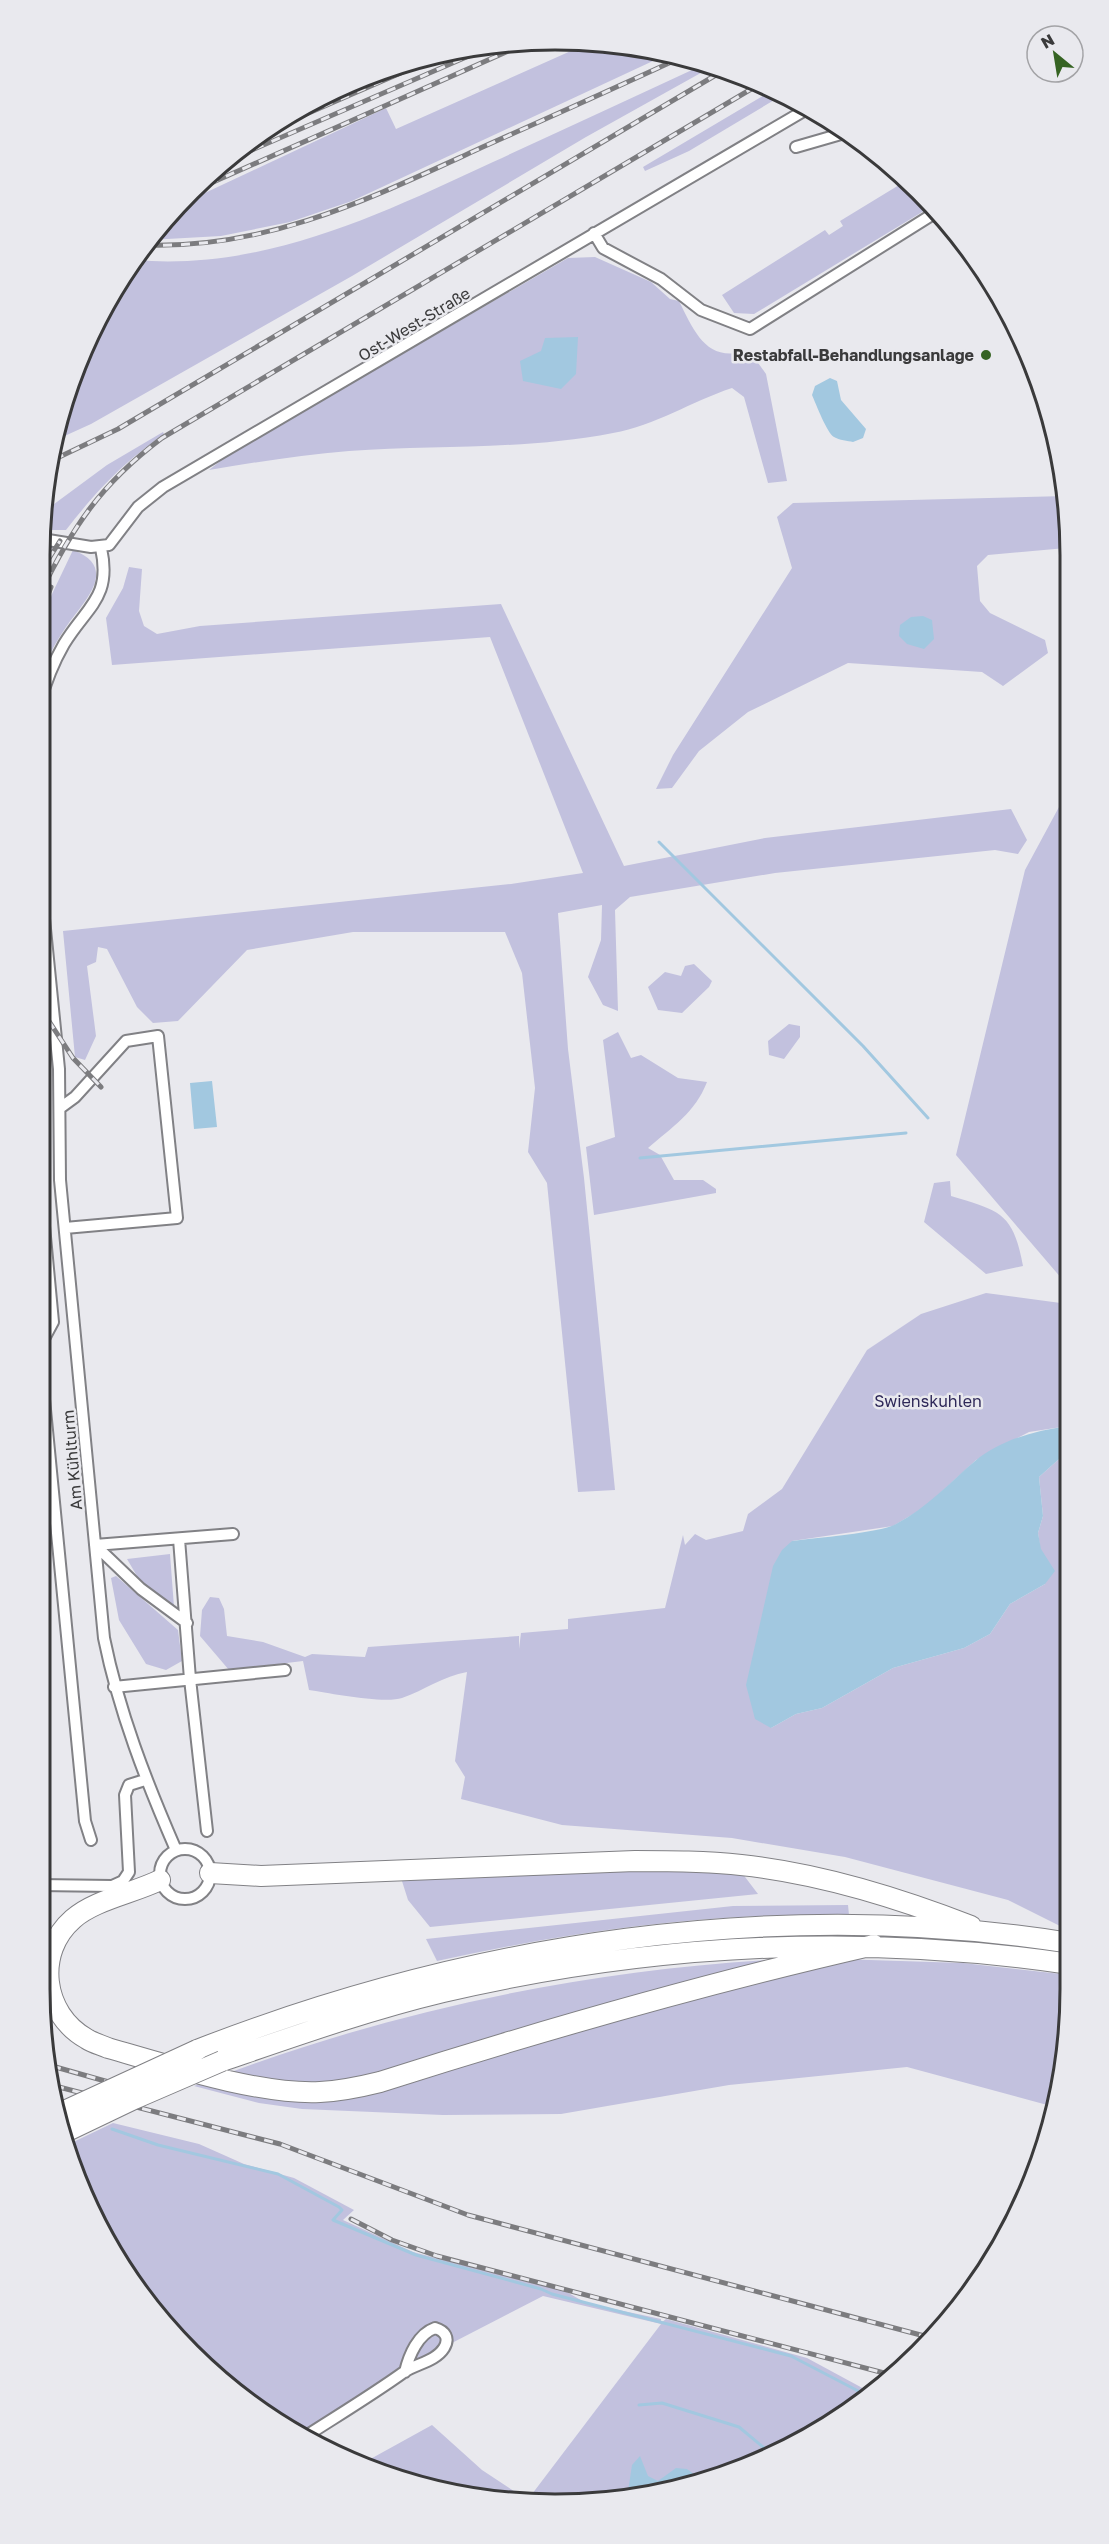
<svg xmlns="http://www.w3.org/2000/svg" width="1109" height="2544" font-family="'Golos Text',sans-serif">
  <rect width="100%" height="100%" fill="#e9e9ee"/>
  <path fill="#c2c1de" d="M 591,42 L 622,43 L 668,54 L 352,201 L 290,222 L 221,236 L 149,240 L 177,206 L 386,108 L 396,129 Z
    M 707,63 L 715,65 L 586,137 L 352,276 L 91,424 L 58,439 L 66,388 L 108,296 L 135,260 C 264,271 379,215 493,162 C 565,129 636,96 707,63 Z
    M 771,91 L 781,96 L 689,151 L 645,171 L 643,167 Z
    M 904,182 L 932,206 L 754,314 L 734,313 L 722,295 L 825,230 L 829,235 L 843,226 L 840,221 Z
    M 595,257 L 651,282 L 670,299 L 679,301 C 695,333 707,364 749,350 L 766,374 L 787,481 L 768,483 L 744,397 L 732,388 C 692,401 655,426 613,433 C 526,450 438,445 349,451 C 302,455 256,462 209,470 L 228,455 L 568,258 Z
    M 163,432 L 164,434 C 122,464 98,489 66,530 L 43,530 L 46,510 L 107,465 Z
    M 1066,496 L 1066,548 L 988,555 L 977,566 L 980,601 L 990,613 L 1045,640 L 1048,653 L 1003,686 L 982,672 L 848,663 L 748,712 L 699,751 L 672,788 L 656,789 L 673,755 L 792,568 L 777,517 L 793,503 Z
    M 53,547 L 39,568 L 40,550 Z
    M 73,550 C 121,568 82,603 66,627 C 55,643 45,662 39,681 L 39,633 L 52,594 Z
    M 129,567 L 142,569 L 139,611 L 144,626 L 157,634 L 200,626 L 501,604 L 624,866 L 765,838 L 1011,809 L 1027,840 L 1018,854 L 995,850 L 775,873 L 630,897 L 615,910 L 618,1011 L 603,1005 L 588,977 L 601,940 L 602,905 L 558,913 L 568,1049 L 584,1178 L 615,1490 L 578,1492 L 547,1183 L 528,1152 L 535,1088 L 522,973 L 505,932 L 353,932 L 247,950 L 178,1021 L 153,1023 L 137,1007 L 107,949 L 98,947 L 96,962 L 87,966 L 96,1036 L 85,1060 L 75,1057 L 63,931 L 511,884 L 583,873 L 490,637 L 112,665 L 106,618 L 123,588 Z
    M 1066,794 L 1068,1286 L 956,1155 L 1025,870 Z
    M 694,964 L 712,981 L 709,987 L 682,1013 L 658,1010 L 648,987 L 665,972 L 681,976 L 685,966 Z
    M 789,1024 L 800,1026 L 800,1037 L 784,1059 L 769,1055 L 768,1041 Z
    M 618,1032 L 631,1058 L 641,1055 L 678,1078 L 707,1082 C 695,1113 672,1127 648,1148 L 660,1155 L 674,1180 L 703,1180 L 716,1189 L 716,1193 L 594,1215 L 586,1147 L 615,1137 L 603,1040 Z
    M 950,1181 L 951,1196 C 1000,1211 1013,1212 1023,1266 L 986,1274 L 924,1222 L 934,1183 Z
    M 986,1293 L 1068,1304 L 1068,1426 L 1029,1432 L 976,1460 L 925,1507 L 893,1526 L 792,1541 L 771,1728 L 796,1714 L 822,1708 L 893,1668 L 964,1648 L 990,1634 L 1010,1604 L 1045,1584 L 1038,1533 L 1043,1516 L 1039,1477 L 1068,1451 L 1070,1931 L 1008,1900 L 845,1857 L 732,1838 L 562,1825 L 461,1799 L 465,1777 L 455,1761 L 467,1672 C 443,1676 425,1690 402,1698 C 384,1704 329,1693 309,1690 L 303,1661 L 229,1670 L 200,1636 L 202,1610 L 210,1597 L 219,1598 L 224,1609 L 227,1636 L 263,1642 L 305,1657 L 312,1654 L 365,1657 L 368,1647 L 519,1636 L 519,1649 L 521,1633 L 568,1629 L 568,1619 L 665,1608 L 683,1535 L 685,1545 L 695,1534 L 706,1540 L 743,1531 L 748,1514 L 782,1489 L 867,1350 L 921,1314 Z
    M 170,1554 L 174,1607 L 144,1588 L 127,1559 Z
    M 116,1576 L 178,1630 L 182,1661 L 166,1670 L 146,1664 L 119,1620 L 111,1578 Z
    M 625,1871 L 742,1873 L 758,1894 L 430,1927 L 408,1900 L 401,1878 Z
    M 848,1905 L 849,1915 C 710,1912 573,1931 437,1961 L 426,1939 L 733,1906 Z
    M 807,1958 L 963,1963 L 1070,1975 L 1070,1990 L 1051,2106 L 907,2067 L 729,2085 L 561,2114 L 443,2115 L 302,2109 L 259,2103 L 194,2086 C 391,2009 595,1967 807,1958 Z
    M 113,2123 L 199,2144 L 244,2164 L 294,2178 L 354,2210 L 343,2220 L 413,2252 L 565,2291 L 586,2303 L 661,2319 L 661,2323 L 666,2319 L 807,2358 L 868,2391 L 813,2436 L 655,2495 L 554,2505 L 526,2502 L 661,2324 L 543,2296 L 386,2377 L 296,2436 L 250,2397 L 224,2369 L 214,2368 L 167,2329 L 108,2247 L 66,2156 L 65,2146 Z
    M 432,2425 L 482,2470 L 526,2499 L 524,2502 L 454,2495 L 365,2462 Z"/>
  <path fill="#a2c8e0" d="M 578,337 L 576,374 L 561,389 L 523,381 L 520,361 L 541,351 L 545,338 Z
    M 830,378 L 837,381 L 841,400 L 866,429 L 863,438 L 853,442 C 848,441 839,440 834,437 C 827,433 816,404 812,395 L 815,386 Z
    M 923,616 L 932,620 L 934,639 L 924,649 L 907,644 L 899,636 L 900,625 L 911,617 Z
    M 212,1081 L 217,1127 L 194,1129 L 190,1083 Z
    M 1068,1426 L 1068,1451 L 1039,1477 L 1043,1516 L 1038,1533 L 1041,1549 L 1055,1571 L 1045,1584 L 1010,1604 L 990,1634 L 964,1648 L 893,1668 L 822,1708 L 796,1714 L 771,1728 L 755,1719 L 746,1685 L 773,1566 L 782,1550 L 792,1541 C 814,1538 880,1533 896,1524 C 927,1508 949,1483 975,1461 C 1002,1439 1035,1431 1068,1426 Z
    M 640,2456 L 648,2476 L 658,2481 L 676,2468 L 687,2469 L 695,2475 L 707,2472 L 709,2475 L 672,2489 L 654,2489 L 642,2496 L 627,2498 L 632,2465 Z"/>
  <g fill="none" stroke-linecap="round" stroke-linejoin="round">
    <path stroke="#a2c8e0" stroke-width="3" d="M 659,842 L 863,1046 L 928,1118
      M 640,1158 L 906,1133
      M 112,2129 L 158,2145 L 278,2174 L 339,2207 L 342,2210 L 333,2220 L 416,2255 L 541,2289 L 552,2294 L 791,2356 L 864,2394
      M 639,2405 L 662,2403 L 739,2427 L 769,2452"/>
    <defs>
      <path id="street" d="M 796,147 L 848,132
        M 594,233 L 603,248 L 661,279 L 701,310 L 750,329 L 938,211
        M 42,539 L 91,547 L 109,545 L 138,507 L 163,487 L 807,109
        M 39,705 C 45,684 53,663 64,644 C 87,606 112,598 101,548
        M 39,869 L 59,1069 L 60,1180 L 104,1638 C 119,1712 146,1781 176,1850
        M 60,1108 L 75,1097 L 126,1041 L 158,1036 L 177,1218 L 65,1228
        M 39,1173 L 53,1322 L 39,1348 L 85,1821 L 91,1840
        M 179,1539 L 190,1679 L 207,1831
        M 95,1545 L 233,1534
        M 95,1545 L 141,1589 L 187,1623
        M 114,1687 L 285,1670
        M160 1874a25 25 0 1 1 50 0a25 25 0 1 1-50 0Z
        M 39,1885 L 112,1886 L 123,1881 L 129,1872 L 125,1795 L 129,1785 L 145,1780
        M 303,2438 C 337,2416 372,2395 404,2372 C 416,2364 436,2361 444,2348 C 450,2338 445,2331 435,2328 C 418,2334 409,2355 405,2372"/>
      <path id="highway" d="M 210,1873 L 261,1876 L 635,1861 C 671,1861 706,1861 741,1865 C 819,1873 899,1898 971,1926
        M 160,1880 C 134,1893 94,1900 73,1919 C 35,1952 42,2014 87,2039 C 93,2043 101,2045 108,2048 C 168,2065 259,2095 320,2092 C 341,2091 360,2087 380,2082 C 543,2030 707,1983 874,1945
        M 197,2050 C 472,1943 777,1896 1070,1943
        M 222,2061 C 295,2036 368,2010 443,1992 C 649,1944 861,1933 1070,1964"/>
    </defs>
    <use href="#street" stroke="#818185" stroke-width="14"/>
    <use href="#highway" stroke="#818185" stroke-width="22"/>
    <use href="#street" stroke="#fff" stroke-width="10"/>
    <use href="#highway" stroke="#fff" stroke-width="20"/>
    <defs>
      <path id="rail" d="M 258,135 L 449,52
        M 222,163 L 494,45
        M 193,191 L 533,40
        M 145,245 C 267,249 367,200 474,151 C 543,120 613,89 682,57
        M 55,459 L 118,429 L 726,69
        M 39,574 L 60,541
        M 39,596 C 72,527 101,484 162,438 L 758,85
        M 39,617 L 51,587
        M 39,1006 L 73,1058 L 101,1087
        M 52,2066 L 144,2092
        M 55,2086 L 280,2144 L 468,2215 L 932,2338
        M 351,2219 L 392,2240 L 437,2256 L 888,2374"/>
    </defs>
    <use href="#rail" stroke="#7c7c7f" stroke-width="5"/>
    <use href="#rail" stroke="#e9e9ee" stroke-width="3" stroke-dasharray="9" stroke-linecap="butt"/>
    <defs>
      <path id="highway-bridge" d="M 60,2113 L 197,2050
        M 63,2133 L 134,2099 L 222,2061"/>
    </defs>
    <use href="#highway-bridge" stroke="#818185" stroke-width="22" stroke-linecap="butt"/>
    <use href="#highway-bridge" stroke="#fff" stroke-width="20"/>
  </g>
  <circle fill="#356322" stroke="#e9e9ee" stroke-width="2" cx="986" cy="355" r="6"/>
  <g text-anchor="middle" dominant-baseline="central" stroke-width="5" stroke-linejoin="round" paint-order="stroke">
    <g font-size="16" fill="#3a3a3b" stroke="#e9e9ee">
      <text transform="translate(414 324) rotate(-31)">Ost-West-Straße</text>
      <text transform="translate(72 1460) rotate(-95)">Am Kühlturm</text>
    </g>
    <g font-size="16" font-weight="bold" fill="#3a3a3b" stroke="#e9e9ee" text-anchor="end">
      <text x="974" y="355">Restabfall-Behandlungsanlage</text>
    </g>
    <g font-size="16" fill="#2e2858" stroke="#e9e9ee">
      <text x="928" y="1401">Swienskuhlen</text>
    </g>
  </g>
  <path d="M0 0H1109V2544H0ZM555 50H555A505 505 0 0 1 1060 555V1989A505 505 0 0 1 555 2494H555A505 505 0 0 1 50 1989V555A505 505 0 0 1 555 50Z" fill="#e9e9ee" fill-rule="evenodd"/>
  <path fill="none" stroke="#3a3a3b" stroke-width="3" d="M555 50H555A505 505 0 0 1 1060 555V1989A505 505 0 0 1 555 2494H555A505 505 0 0 1 50 1989V555A505 505 0 0 1 555 50Z"/>
  <g transform="translate(1055 54) rotate(330)"><circle r="28" fill="#e9e9ee" stroke="#a3a3a6" stroke-width="1.5"/>
  <path d="M0-4.5L10 22L0 15L-10 22Z" fill="#356322"/>
  <text y="-9" font-size="16" font-weight="bold" text-anchor="middle" fill="#3a3a3b">N</text>
  </g>
</svg>
